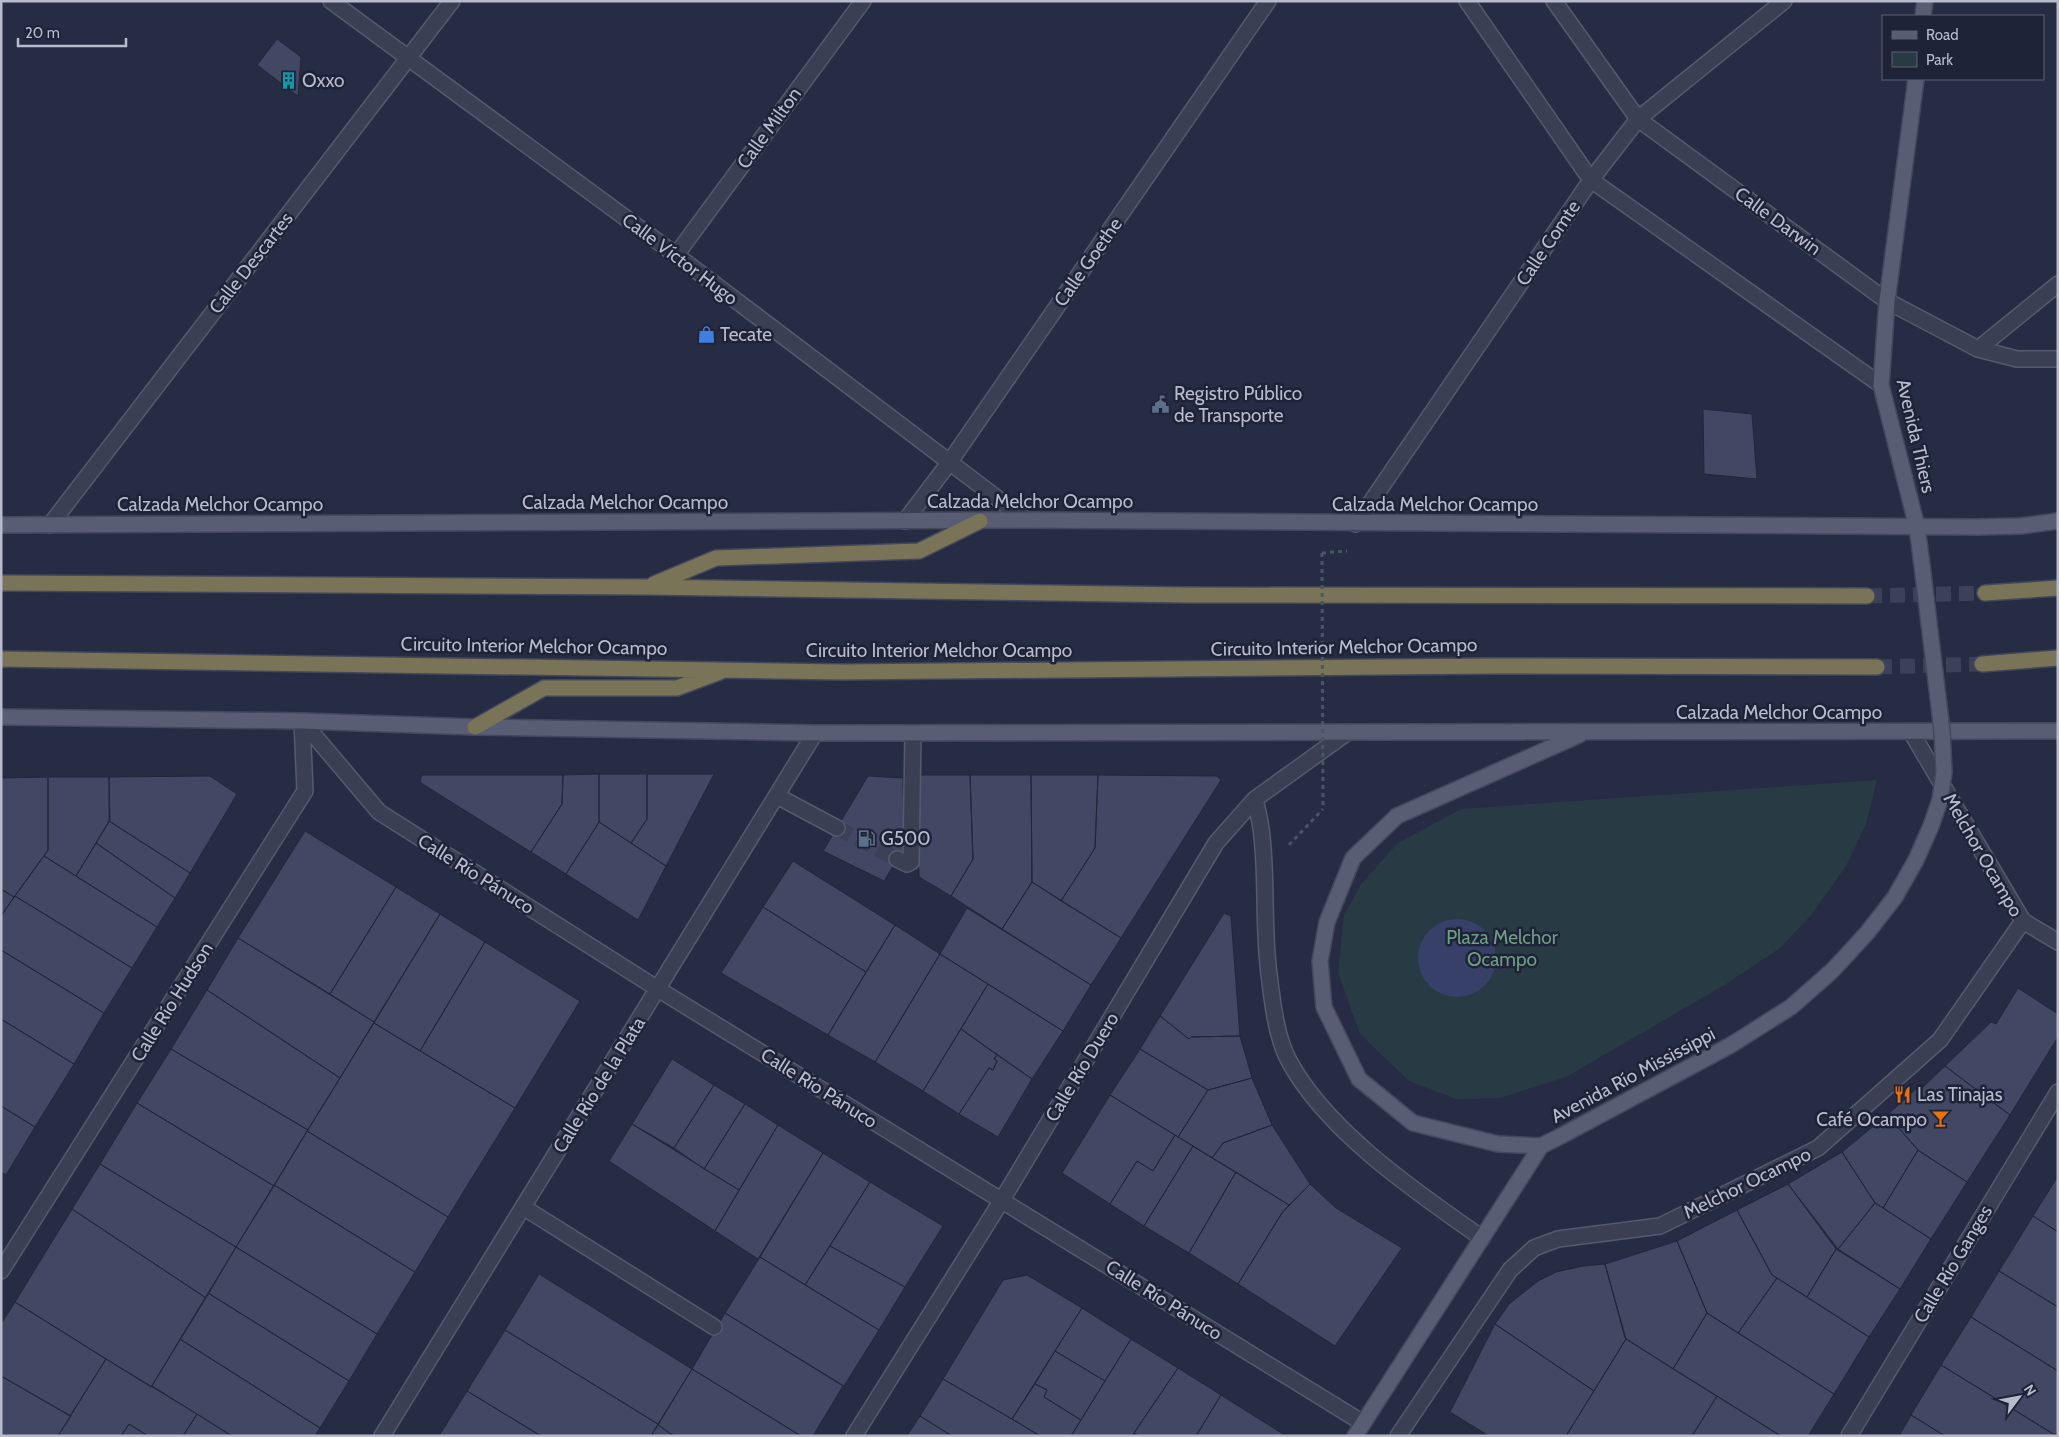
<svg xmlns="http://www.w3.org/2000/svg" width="2059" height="1437" font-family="Cabin,sans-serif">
  <rect width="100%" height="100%" fill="#262c43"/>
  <path fill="#283b44" d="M 1877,780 L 1866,824 L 1846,866 L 1812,914 L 1780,948 L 1726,984 L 1566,1077 L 1500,1098 L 1456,1099 L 1409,1081 L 1360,1034 L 1338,973 L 1344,915 L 1361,884 L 1398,843 L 1461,809 Z"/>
  <path fill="#374069" d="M1418 958a39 39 0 1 1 78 0a39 39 0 1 1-78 0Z"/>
  <path fill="#424864" stroke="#21263a" d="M 277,39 L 301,57 L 298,96 L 257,65 Z
    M 1703,409 L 1752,414 L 1757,479 L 1704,474 Z
    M 599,774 L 599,822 L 566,874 L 531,852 L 562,804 L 563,775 Z
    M 599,774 L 647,774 L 647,819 L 631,843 L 599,822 Z
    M 647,774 L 714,774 L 666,866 L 631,843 L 647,819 Z
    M 422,775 L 563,775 L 562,804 L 531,852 L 421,783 L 420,780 Z
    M 915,775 L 970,775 L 973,859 L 951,896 L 919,877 Z
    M 970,775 L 1031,775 L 1032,882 L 1002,929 L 951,896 L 973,859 Z
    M 1031,775 L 1098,775 L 1095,848 L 1061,901 L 1032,882 Z
    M 1098,775 L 1217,776 L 1221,780 L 1121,938 L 1061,901 L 1095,848 Z
    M 210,776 L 237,794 L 190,873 L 109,821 L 109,777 Z
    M 868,776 L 903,778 L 904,848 L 884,881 L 823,851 Z
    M 48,777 L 48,850 L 14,897 L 1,889 L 1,778 Z
    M 48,777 L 109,777 L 110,820 L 76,876 L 44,856 L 48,850 Z
    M 109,821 L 190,873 L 175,898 L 96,843 Z
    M 599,822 L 666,866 L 638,920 L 566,874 Z
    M 305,831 L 396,887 L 330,994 L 238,938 Z
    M 96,843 L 175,898 L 157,927 L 76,876 Z
    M 44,856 L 157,927 L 132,968 L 15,896 Z
    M 793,861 L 895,925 L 866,972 L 763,907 Z
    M 1032,882 L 1121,938 L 1091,985 L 1002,929 Z
    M 396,887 L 440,914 L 374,1022 L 330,994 Z
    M 1,889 L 14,897 L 1,916 Z
    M 15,896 L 132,968 L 104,1013 L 1,950 L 1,916 Z
    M 763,907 L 866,972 L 828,1035 L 721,973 Z
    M 967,908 L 1091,985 L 1063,1031 L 940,954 Z
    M 1224,913 L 1231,916 L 1240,1036 L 1191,1037 L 1189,1039 L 1160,1016 Z
    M 440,914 L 485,942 L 420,1051 L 374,1023 Z
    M 895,925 L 940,954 L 875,1062 L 828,1035 Z
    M 238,938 L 374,1022 L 340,1078 L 207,990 Z
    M 485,942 L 580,1001 L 515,1108 L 420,1051 Z
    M 1,950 L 104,1013 L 74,1064 L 1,1019 Z
    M 940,954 L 988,984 L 923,1091 L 875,1062 Z
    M 988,984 L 1063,1031 L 1032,1079 L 961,1029 Z
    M 2018,988 L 2058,1014 L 2058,1037 L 2010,1115 L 1945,1066 L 1991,1022 L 1996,1024 Z
    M 207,990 L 340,1078 L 308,1130 L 171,1049 Z
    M 1160,1016 L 1189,1039 L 1191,1037 L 1240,1036 L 1252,1078 L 1208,1090 L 1140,1049 Z
    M 1,1019 L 74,1064 L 35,1127 L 1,1106 Z
    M 374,1023 L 515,1108 L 448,1217 L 307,1131 Z
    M 961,1029 L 997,1055 L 994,1059 L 997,1061 L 993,1070 L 989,1068 L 959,1114 L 923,1091 Z
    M 171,1049 L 308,1130 L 274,1186 L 137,1103 Z
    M 1140,1049 L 1208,1090 L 1178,1137 L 1110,1095 Z
    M 997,1055 L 1032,1079 L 998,1137 L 959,1114 L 989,1068 L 993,1070 L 997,1061 L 994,1059 Z
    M 672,1059 L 714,1085 L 674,1148 L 632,1124 Z
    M 1945,1066 L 2010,1115 L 1967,1182 L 1919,1151 L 1887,1115 L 1917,1088 L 1920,1090 Z
    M 1252,1078 L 1272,1125 L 1223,1143 L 1212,1158 L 1178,1137 L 1208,1090 Z
    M 714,1085 L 745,1104 L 704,1169 L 674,1148 Z
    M 1110,1095 L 1175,1135 L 1153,1171 L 1137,1161 L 1110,1204 L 1062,1173 Z
    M 137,1103 L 274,1186 L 236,1247 L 100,1164 Z
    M 745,1104 L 778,1125 L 739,1190 L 704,1169 Z
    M 1,1106 L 35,1127 L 6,1175 L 1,1172 Z
    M 1887,1115 L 1918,1150 L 1883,1208 L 1875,1203 L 1842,1152 Z
    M 632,1124 L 739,1190 L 715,1231 L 609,1161 Z
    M 778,1125 L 823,1153 L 758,1259 L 715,1231 Z
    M 1272,1125 L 1310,1184 L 1289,1205 L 1212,1158 L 1223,1143 Z
    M 307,1131 L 448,1217 L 415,1272 L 274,1185 Z
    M 1175,1135 L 1193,1146 L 1144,1226 L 1110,1204 L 1137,1161 L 1153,1171 Z
    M 1193,1146 L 1236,1172 L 1189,1253 L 1144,1226 Z
    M 1918,1150 L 1967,1182 L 1931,1239 L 1883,1208 Z
    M 1842,1152 L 1875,1203 L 1838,1249 L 1788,1184 Z
    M 823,1153 L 870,1182 L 805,1285 L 760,1257 Z
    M 100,1164 L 236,1247 L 206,1298 L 72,1209 Z
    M 1236,1172 L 1289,1205 L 1282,1213 L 1238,1284 L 1189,1253 Z
    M 2058,1176 L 2058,1232 L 2033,1216 Z
    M 870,1182 L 943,1226 L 905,1287 L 830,1246 Z
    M 1310,1184 L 1336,1208 L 1402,1248 L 1335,1346 L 1238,1284 L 1282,1213 Z
    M 1788,1184 L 1836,1249 L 1807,1297 L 1772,1275 L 1737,1210 Z
    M 274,1185 L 415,1272 L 377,1334 L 236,1247 Z
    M 1875,1203 L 1931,1239 L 1900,1289 L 1838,1249 Z
    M 72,1209 L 206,1298 L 151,1387 L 15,1302 Z
    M 1737,1210 L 1772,1275 L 1777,1278 L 1738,1333 L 1707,1313 L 1677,1241 Z
    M 2033,1216 L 2058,1232 L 2058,1307 L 1999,1271 Z
    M 1677,1241 L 1707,1313 L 1673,1369 L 1625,1338 L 1605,1264 Z
    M 830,1246 L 905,1287 L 879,1330 L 805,1285 Z
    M 236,1247 L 377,1334 L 349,1381 L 208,1293 Z
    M 1836,1249 L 1900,1289 L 1869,1337 L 1807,1297 Z
    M 760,1257 L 879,1330 L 844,1386 L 725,1313 Z
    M 1605,1264 L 1626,1339 L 1594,1391 L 1495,1324 L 1509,1304 L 1538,1281 L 1556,1272 L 1583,1266 Z
    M 1999,1271 L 2058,1307 L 2058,1371 L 1971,1317 Z
    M 539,1274 L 692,1369 L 658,1424 L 505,1330 Z
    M 1027,1275 L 1082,1308 L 1012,1419 L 943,1379 L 1003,1280 Z
    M 1777,1278 L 1869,1337 L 1834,1394 L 1738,1333 Z
    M 208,1293 L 349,1381 L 320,1428 L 180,1339 Z
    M 15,1302 L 106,1359 L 70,1416 L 1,1376 L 1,1324 Z
    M 1082,1308 L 1131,1339 L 1105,1381 L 1055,1351 Z
    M 725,1313 L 843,1386 L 813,1436 L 801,1436 L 692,1369 Z
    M 1707,1313 L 1834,1394 L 1808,1436 L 1781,1436 L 1673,1369 Z
    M 1971,1317 L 2058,1371 L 2058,1431 L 2055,1435 L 1941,1365 Z
    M 1495,1324 L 1594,1391 L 1566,1436 L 1489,1436 L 1450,1412 Z
    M 505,1330 L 658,1424 L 651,1436 L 541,1436 L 467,1391 Z
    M 180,1339 L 320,1428 L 315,1436 L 232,1436 L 152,1386 Z
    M 1131,1339 L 1178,1368 L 1132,1436 L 1071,1436 Z
    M 1626,1339 L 1717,1396 L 1692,1436 L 1566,1436 Z
    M 1055,1351 L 1105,1381 L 1081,1420 L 1044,1397 L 1047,1390 L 1035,1384 Z
    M 106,1359 L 197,1414 L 183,1436 L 148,1436 L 129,1424 L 121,1436 L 58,1436 Z
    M 1941,1365 L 2055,1435 L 2055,1436 L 1945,1436 L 1911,1415 Z
    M 1178,1368 L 1221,1395 L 1196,1436 L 1139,1436 L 1134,1433 Z
    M 692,1369 L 801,1436 L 674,1436 L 658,1425 Z
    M 1,1376 L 71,1416 L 58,1436 L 1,1436 Z
    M 943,1379 L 1012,1419 L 1040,1436 L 952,1436 L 920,1416 Z
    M 1035,1384 L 1047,1390 L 1044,1397 L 1081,1420 L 1071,1436 L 1040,1436 L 1012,1419 Z
    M 467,1391 L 541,1436 L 439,1436 Z
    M 1221,1395 L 1283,1434 L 1282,1436 L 1196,1436 Z
    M 1717,1396 L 1781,1436 L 1692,1436 Z
    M 197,1414 L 232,1436 L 183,1436 Z
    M 1911,1415 L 1945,1436 L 1899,1436 Z
    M 920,1416 L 952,1436 L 907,1436 Z
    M 129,1424 L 148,1436 L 121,1436 Z
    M 658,1425 L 674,1436 L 651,1436 Z"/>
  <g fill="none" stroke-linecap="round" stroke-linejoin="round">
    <path stroke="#3c4158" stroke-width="15" stroke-dasharray="15 8" stroke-linecap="butt" d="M 837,828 L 897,859"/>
    <path stroke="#3c4158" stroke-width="15" stroke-dasharray="15 8" stroke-linecap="butt" d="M 1867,596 L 1985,593
      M 1877,667 L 1982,664"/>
    <defs>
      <path id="minor" d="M 331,1 L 676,255 L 1026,520
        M 1467,1 L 1591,180 L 1881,385
        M 1554,1 L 1638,119 L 1887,301 L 1978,349 L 2017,359 L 2058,359
        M 676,255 L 863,1
        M 1978,349 L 2058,284
        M 905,521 L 949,463 L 1268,1
        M 1356,524 L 1591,180 L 1638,119 L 1784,1
        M 50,525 L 452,1
        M 302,721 L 379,812 L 658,989 L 1363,1423
        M 1911,732 L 2023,921 L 2058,942
        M 777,796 L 837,828
        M 1255,799 C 1258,812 1261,824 1262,837 C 1267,882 1263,928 1269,974 C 1272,999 1276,1036 1288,1059 C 1325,1130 1416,1192 1482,1238
        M 897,859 L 907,864 L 911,862 L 913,733
        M 523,1207 L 714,1327
        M 1,1271 L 305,791 L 302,721
        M 382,1436 L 815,733
        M 854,1436 L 1002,1200 L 1216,843 L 1255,799 L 1348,732
        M 1398,1436 L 1510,1270 L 1534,1248 L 1558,1239 L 1660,1226 L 1818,1148 L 1940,1040 L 2023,921
        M 1849,1436 L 2058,1092"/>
      <path id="major" d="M 1923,16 L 1925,1
        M 1916,79 L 1887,301 L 1881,385 L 1917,527 L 1922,565
        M 1,525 L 1026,520 L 1977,527 L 2021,526 L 2058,521
        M 1,717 L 302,721 L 475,727 L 815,733 L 2058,731
        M 1541,1146 L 1498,1144 L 1413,1123 L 1359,1079 L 1324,1007 L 1320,961 L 1327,922 L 1353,858 L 1397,816 L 1579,735
        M 1355,1436 L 1541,1146 L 1559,1137"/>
      <path id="highway" d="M 1,583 L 646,587 L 1187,595 L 1867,596
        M 654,584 L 716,558 L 919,551 L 980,521
        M 1985,593 L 2058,588
        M 1,659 L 840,672 L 1494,666 L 1877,667
        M 1982,664 L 2058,658
        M 475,727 L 544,688 L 677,688 L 720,672"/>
    </defs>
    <use href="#minor" stroke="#555a6d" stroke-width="18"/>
    <use href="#major" stroke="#44485c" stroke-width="18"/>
    <use href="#highway" stroke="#42475a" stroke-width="18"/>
    <path stroke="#465861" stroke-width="3" stroke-dasharray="4 4" stroke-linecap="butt" d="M 1322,553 L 1347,551
      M 1289,845 L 1323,809"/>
    <use href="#minor" stroke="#3a3f53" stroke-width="15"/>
    <use href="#major" stroke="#585d73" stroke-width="15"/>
    <use href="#highway" stroke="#797357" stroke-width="15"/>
    <defs>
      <path id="major-bridge" d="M 1559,1137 L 1731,1045 L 1791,1007 L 1833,970 L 1867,933 L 1895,897 L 1916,860 L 1931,826 L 1940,800 L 1944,772 L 1942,731 L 1922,565"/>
    </defs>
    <use href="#major-bridge" stroke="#44485c" stroke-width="18" stroke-linecap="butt"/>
    <path stroke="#465861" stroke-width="3" stroke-dasharray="4 4" stroke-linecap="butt" d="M 1322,553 L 1323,809"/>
    <use href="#major-bridge" stroke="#585d73" stroke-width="15"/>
  </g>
  <defs>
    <symbol id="building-bare" viewBox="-9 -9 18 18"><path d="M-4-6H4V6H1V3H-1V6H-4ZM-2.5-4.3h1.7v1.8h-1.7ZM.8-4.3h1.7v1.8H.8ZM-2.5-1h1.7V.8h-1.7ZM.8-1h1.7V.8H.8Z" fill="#0f9aa8" stroke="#1f2338" stroke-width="2.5" paint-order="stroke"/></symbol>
    <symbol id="shop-bare" viewBox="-9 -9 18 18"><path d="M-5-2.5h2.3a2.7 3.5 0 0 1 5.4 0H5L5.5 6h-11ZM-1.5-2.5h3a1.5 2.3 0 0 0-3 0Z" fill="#3f7fe0" stroke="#1f2338" stroke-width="2.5" paint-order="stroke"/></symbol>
    <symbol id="civic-bare" viewBox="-9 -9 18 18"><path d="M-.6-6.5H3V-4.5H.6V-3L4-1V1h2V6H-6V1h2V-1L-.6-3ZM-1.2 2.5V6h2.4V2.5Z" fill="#5c6f8a" stroke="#1f2338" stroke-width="2.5" paint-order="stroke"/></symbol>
    <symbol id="fuel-bare" viewBox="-9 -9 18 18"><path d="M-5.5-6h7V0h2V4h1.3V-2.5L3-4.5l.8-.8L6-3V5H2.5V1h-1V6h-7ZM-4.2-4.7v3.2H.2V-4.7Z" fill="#5c6f8a" stroke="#1f2338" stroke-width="2.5" paint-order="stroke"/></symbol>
    <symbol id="restaurant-bare" viewBox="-9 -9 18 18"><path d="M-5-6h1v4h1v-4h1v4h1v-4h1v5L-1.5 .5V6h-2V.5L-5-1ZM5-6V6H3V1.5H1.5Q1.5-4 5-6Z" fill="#e8710a" stroke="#1f2338" stroke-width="2.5" paint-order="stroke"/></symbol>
    <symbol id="bar-bare" viewBox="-9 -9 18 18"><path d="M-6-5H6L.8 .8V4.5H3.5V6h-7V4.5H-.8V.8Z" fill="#e8710a" stroke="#1f2338" stroke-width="2.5" paint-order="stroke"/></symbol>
  </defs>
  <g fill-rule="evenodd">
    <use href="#building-bare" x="276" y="68" width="25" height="25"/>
    <use href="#shop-bare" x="694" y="322" width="25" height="25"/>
    <use href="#civic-bare" x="1148" y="392" width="25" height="25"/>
    <use href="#fuel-bare" x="854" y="826" width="25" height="25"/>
    <use href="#restaurant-bare" x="1890" y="1082" width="25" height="25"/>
    <use href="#bar-bare" x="1928" y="1106" width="25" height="25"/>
  </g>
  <g text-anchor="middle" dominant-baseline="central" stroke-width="5" stroke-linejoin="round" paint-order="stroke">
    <g font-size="19" fill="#b7bbcd" stroke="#1f2338" text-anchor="start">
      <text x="302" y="80">Oxxo</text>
      <text x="720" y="334">Tecate</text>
      <text x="1174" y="393">Registro Público<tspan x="1174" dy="22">de Transporte</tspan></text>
      <text x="881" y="838">G500</text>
      <text x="1917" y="1094">Las Tinajas</text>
      <text x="1927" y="1119" text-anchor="end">Café Ocampo</text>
    </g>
    <g font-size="19" fill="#b7bbcd" stroke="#1f2338">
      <text transform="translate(769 128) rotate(-54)">Calle Milton</text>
      <text transform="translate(1778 221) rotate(36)">Calle Darwin</text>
      <text transform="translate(1548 243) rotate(-56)">Calle Comte</text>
      <text transform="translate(680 259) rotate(37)">Calle Víctor Hugo</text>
      <text transform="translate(1088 262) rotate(-55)">Calle Goethe</text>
      <text transform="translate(251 263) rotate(-52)">Calle Descartes</text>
      <text transform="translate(1916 436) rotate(77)">Avenida Thiers</text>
      <text x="1030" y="501">Calzada Melchor Ocampo</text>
      <text x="625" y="502">Calzada Melchor Ocampo</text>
      <text x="220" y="504">Calzada Melchor Ocampo</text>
      <text x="1435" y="504">Calzada Melchor Ocampo</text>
      <text transform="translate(534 646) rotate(1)">Circuito Interior Melchor Ocampo</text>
      <text transform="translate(1344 647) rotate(-1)">Circuito Interior Melchor Ocampo</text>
      <text x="939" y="650">Circuito Interior Melchor Ocampo</text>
      <text x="1779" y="712">Calzada Melchor Ocampo</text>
      <text transform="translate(1983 855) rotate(60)">Melchor Ocampo</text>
      <text transform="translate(476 874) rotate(32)">Calle Río Pánuco</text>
      <text transform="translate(172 1002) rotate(-58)">Calle Río Hudson</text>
      <text transform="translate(1082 1067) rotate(-59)">Calle Río Duero</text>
      <text transform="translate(1633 1075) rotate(-28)">Avenida Río Mississippi</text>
      <text transform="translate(599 1085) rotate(-58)">Calle Río de la Plata</text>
      <text transform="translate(819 1088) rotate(32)">Calle Río Pánuco</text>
      <text transform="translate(1747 1183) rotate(-26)">Melchor Ocampo</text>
      <text transform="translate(1953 1264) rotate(-59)">Calle Río Ganges</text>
      <text transform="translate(1164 1300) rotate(32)">Calle Río Pánuco</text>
    </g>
    <g font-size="19" fill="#6e9e84" stroke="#1f2338">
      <text x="1502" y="937">Plaza Melchor<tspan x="1502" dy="22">Ocampo</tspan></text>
    </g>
  </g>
  <rect width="2059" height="1437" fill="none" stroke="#b7bbcd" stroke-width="5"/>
  <rect x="1882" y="15" width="162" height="65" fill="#1f2338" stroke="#5c6074"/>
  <rect x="1892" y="31" width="25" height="8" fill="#585d73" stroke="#5c6074"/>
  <text x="1926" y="40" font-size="15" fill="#b7bbcd">Road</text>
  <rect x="1892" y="52" width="25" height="15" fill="#283b44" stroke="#5c6074"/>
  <text x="1926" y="65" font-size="15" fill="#b7bbcd">Park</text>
  <g transform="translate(2019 1397) rotate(58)" stroke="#1f2338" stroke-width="4" paint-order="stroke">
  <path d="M0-4L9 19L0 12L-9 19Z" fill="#b7bbcd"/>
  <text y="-8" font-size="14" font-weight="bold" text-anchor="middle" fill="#b7bbcd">N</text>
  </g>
  <path d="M18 38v8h108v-8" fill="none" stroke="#b7bbcd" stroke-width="2.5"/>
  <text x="25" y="38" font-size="15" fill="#b7bbcd" stroke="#1f2338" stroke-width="4" paint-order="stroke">20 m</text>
</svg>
